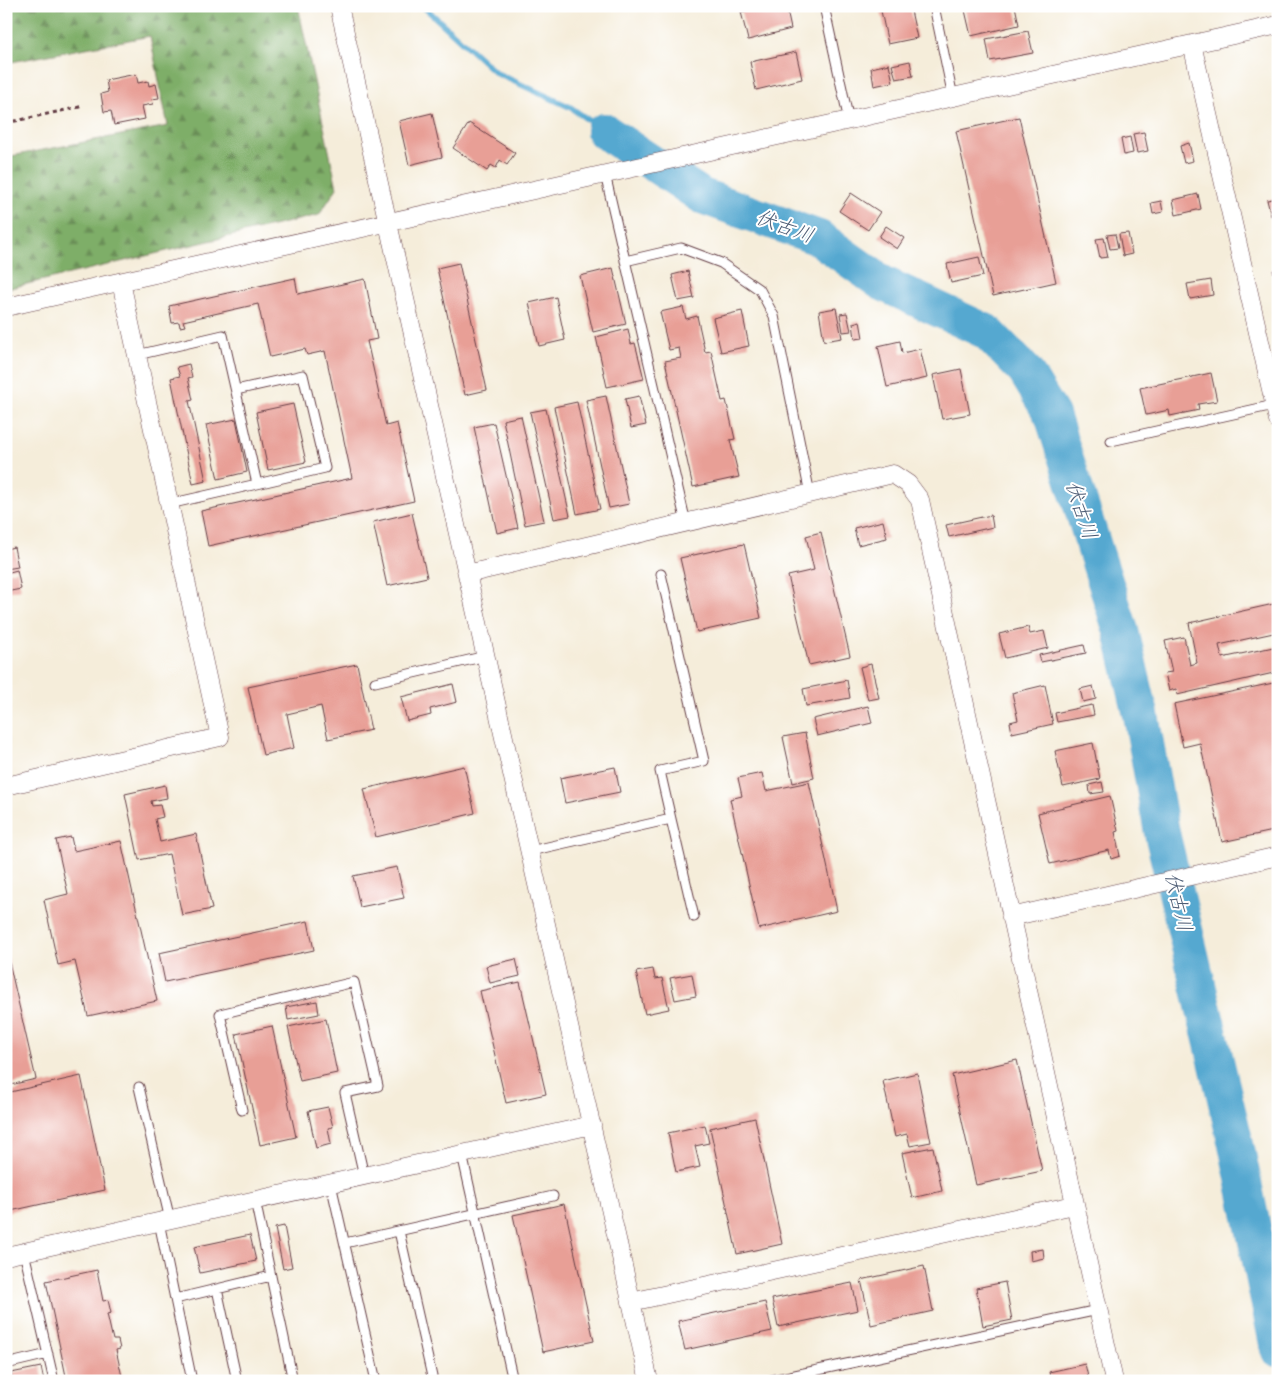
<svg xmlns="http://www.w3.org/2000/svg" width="1284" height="1387" font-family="Itim,'Klee One',sans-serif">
  <defs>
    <pattern id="forest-firs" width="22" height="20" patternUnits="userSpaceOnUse" patternTransform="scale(1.25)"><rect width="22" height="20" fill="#7eae68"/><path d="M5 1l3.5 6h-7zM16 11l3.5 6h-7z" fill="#698d56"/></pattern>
  </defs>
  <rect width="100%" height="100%" fill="#fff"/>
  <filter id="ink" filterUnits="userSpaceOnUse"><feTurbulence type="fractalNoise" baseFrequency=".02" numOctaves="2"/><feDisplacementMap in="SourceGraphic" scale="10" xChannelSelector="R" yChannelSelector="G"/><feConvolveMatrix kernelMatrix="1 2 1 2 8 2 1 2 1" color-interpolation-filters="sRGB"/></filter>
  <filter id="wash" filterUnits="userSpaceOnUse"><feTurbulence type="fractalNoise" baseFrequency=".0096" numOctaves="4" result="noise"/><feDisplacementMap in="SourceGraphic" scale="20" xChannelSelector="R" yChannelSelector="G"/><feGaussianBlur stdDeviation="1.12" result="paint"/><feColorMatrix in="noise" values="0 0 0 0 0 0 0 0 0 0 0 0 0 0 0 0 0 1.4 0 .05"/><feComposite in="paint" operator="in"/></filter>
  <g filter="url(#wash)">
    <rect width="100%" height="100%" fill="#f5edda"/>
    <path fill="url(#forest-firs)" stroke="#64664a" d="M 6,6 L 298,6 L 337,188 L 319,215 L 6,289 L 6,222 L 12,221 L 6,189 L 6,157 L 168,126 L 150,36 L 6,63 Z"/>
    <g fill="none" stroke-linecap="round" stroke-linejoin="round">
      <path stroke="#54a8d0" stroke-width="6" d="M 423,6 L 496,73 L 570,107 L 604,131"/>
      <path stroke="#54a8d0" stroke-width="36" d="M 604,131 L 702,196 L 819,238 L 882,283 L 987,332 L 1025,371 L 1052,415 L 1121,631 L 1141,715 L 1162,833 L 1237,1149 L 1278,1349"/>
    </g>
    <g id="blocks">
      <path fill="#e89f96" d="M 766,6 L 786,6 L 791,29 L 748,40 L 741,12 Z
        M 880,6 L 910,6 L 917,38 L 888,44 Z
        M 964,6 L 1015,6 L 1019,25 L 971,36 Z
        M 1028,31 L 1033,53 L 990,61 L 986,39 Z
        M 796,52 L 802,79 L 756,90 L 750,62 Z
        M 910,61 L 913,76 L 896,79 L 892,65 Z
        M 889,64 L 893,82 L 874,86 L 871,68 Z
        M 136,74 L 138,83 L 148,81 L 149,86 L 156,84 L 159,98 L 152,99 L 153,104 L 142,106 L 145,119 L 114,125 L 111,111 L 104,112 L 101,94 L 108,92 L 106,80 Z
        M 432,113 L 442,157 L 409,165 L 399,121 Z
        M 1019,117 L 1056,282 L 993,296 L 956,131 Z
        M 469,123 L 515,153 L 507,165 L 500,160 L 496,168 L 491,165 L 487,171 L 453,148 Z
        M 1144,132 L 1148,151 L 1137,153 L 1133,134 Z
        M 1130,137 L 1133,153 L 1124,155 L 1121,139 Z
        M 1189,143 L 1193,161 L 1184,163 L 1180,146 Z
        M 851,193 L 880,212 L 868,230 L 839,211 Z
        M 1198,194 L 1201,209 L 1176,215 L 1173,200 Z
        M 1278,198 L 1278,215 L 1271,216 L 1267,200 Z
        M 1161,201 L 1163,212 L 1153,214 L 1151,203 Z
        M 886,226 L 904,238 L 897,249 L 879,237 Z
        M 1128,233 L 1132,254 L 1123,256 L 1119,234 Z
        M 1115,234 L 1118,248 L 1110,249 L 1107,235 Z
        M 1104,238 L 1108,257 L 1100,258 L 1096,239 Z
        M 979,257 L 983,276 L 951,283 L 947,264 Z
        M 459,263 L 487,390 L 465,395 L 437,268 Z
        M 613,268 L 626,324 L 593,332 L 580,276 Z
        M 1278,269 L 1278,289 L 1276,289 L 1273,270 Z
        M 688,271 L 694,298 L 678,301 L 672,275 Z
        M 295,278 L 298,294 L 365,279 L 377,339 L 367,341 L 386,426 L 397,423 L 414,501 L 208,546 L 201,511 L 352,478 L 325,351 L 307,355 L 305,349 L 270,357 L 258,304 L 183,321 L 185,326 L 180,327 L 179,322 L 172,323 L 169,306 Z
        M 1211,280 L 1213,295 L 1190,299 L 1187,284 Z
        M 556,297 L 565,340 L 539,346 L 529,303 Z
        M 683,307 L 686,319 L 697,316 L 705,352 L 711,351 L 722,401 L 726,400 L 735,439 L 730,440 L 739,477 L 693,487 L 665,361 L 681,358 L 679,348 L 669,350 L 660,312 Z
        M 836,308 L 842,338 L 824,341 L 819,311 Z
        M 742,311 L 749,346 L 721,352 L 713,318 Z
        M 847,313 L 851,331 L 843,332 L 840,314 Z
        M 860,321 L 863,338 L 855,339 L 853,323 Z
        M 628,329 L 631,344 L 635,343 L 644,379 L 607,387 L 596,337 Z
        M 900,341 L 902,353 L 920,349 L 927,378 L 887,387 L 878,346 Z
        M 189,364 L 192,377 L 188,378 L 193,400 L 189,401 L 206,481 L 193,484 L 171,378 L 180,376 L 177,367 Z
        M 961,369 L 970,414 L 942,419 L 933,375 Z
        M 1211,373 L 1217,401 L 1198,404 L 1199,410 L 1170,416 L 1169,410 L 1146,415 L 1140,388 Z
        M 606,396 L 629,504 L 609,508 L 586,400 Z
        M 639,396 L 646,425 L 631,428 L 625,399 Z
        M 577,402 L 600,509 L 577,514 L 554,407 Z
        M 293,404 L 306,462 L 268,470 L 256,412 Z
        M 546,409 L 570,516 L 554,519 L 530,412 Z
        M 521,416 L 544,521 L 525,525 L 503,420 Z
        M 236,419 L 247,472 L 218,479 L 206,425 Z
        M 494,423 L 518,528 L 497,533 L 474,427 Z
        M 412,513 L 427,577 L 387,586 L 373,522 Z
        M 991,515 L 993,527 L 949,537 L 946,525 Z
        M 883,521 L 887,538 L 858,545 L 854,528 Z
        M 821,532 L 850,656 L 809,665 L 788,576 L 814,570 L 806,536 Z
        M 744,544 L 761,618 L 697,632 L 680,558 Z
        M 14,547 L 18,567 L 6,569 L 6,549 Z
        M 17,570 L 21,589 L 6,592 L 6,573 Z
        M 1278,603 L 1278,632 L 1219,645 L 1222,658 L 1278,646 L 1278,672 L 1177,695 L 1176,689 L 1169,691 L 1165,673 L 1172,672 L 1165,641 L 1184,637 L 1190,665 L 1197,663 L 1189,623 Z
        M 1028,627 L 1030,634 L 1044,631 L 1048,648 L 1005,658 L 999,634 Z
        M 1084,645 L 1086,653 L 1041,662 L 1039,655 Z
        M 357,664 L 371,730 L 328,739 L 321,706 L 287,714 L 294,748 L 263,755 L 248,687 Z
        M 871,664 L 879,698 L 868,700 L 860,667 Z
        M 847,680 L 850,698 L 806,706 L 803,689 Z
        M 1278,682 L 1278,830 L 1222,842 L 1200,743 L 1183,747 L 1174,704 Z
        M 453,684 L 457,702 L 430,709 L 431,715 L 407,721 L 401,697 Z
        M 1045,685 L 1053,724 L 1012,733 L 1010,722 L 1018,720 L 1012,693 Z
        M 1093,686 L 1096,699 L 1083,702 L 1080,689 Z
        M 1092,705 L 1094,715 L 1057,722 L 1055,713 Z
        M 868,706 L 872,723 L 817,736 L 813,719 Z
        M 805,733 L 814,778 L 793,783 L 783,737 Z
        M 1093,743 L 1100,779 L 1063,787 L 1055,751 Z
        M 464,766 L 475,813 L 376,837 L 364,789 Z
        M 615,767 L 620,792 L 565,803 L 560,778 Z
        M 762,773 L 766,791 L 809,782 L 837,911 L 759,929 L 730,799 L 742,796 L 738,778 Z
        M 1102,782 L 1104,792 L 1090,794 L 1089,785 Z
        M 165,785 L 167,798 L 151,801 L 152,806 L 160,805 L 163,817 L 155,819 L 160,842 L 196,834 L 212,909 L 182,915 L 169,854 L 139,860 L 125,794 Z
        M 1110,796 L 1118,831 L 1115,832 L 1120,856 L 1111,859 L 1109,850 L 1050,864 L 1038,813 Z
        M 71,837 L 74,851 L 121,841 L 157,1001 L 88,1016 L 75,961 L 58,965 L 44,900 L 68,894 L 56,840 Z
        M 397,867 L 404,898 L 360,907 L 353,876 Z
        M 308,921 L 314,950 L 165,982 L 159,953 Z
        M 6,949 L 36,1079 L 6,1086 Z
        M 516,959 L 520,976 L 490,983 L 486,966 Z
        M 653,969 L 655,979 L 662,978 L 669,1009 L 645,1014 L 636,972 Z
        M 692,974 L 696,996 L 675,1000 L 670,978 Z
        M 520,982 L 546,1094 L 506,1103 L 480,991 Z
        M 317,1001 L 319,1014 L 288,1020 L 286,1007 Z
        M 326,1019 L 337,1073 L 300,1081 L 288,1027 Z
        M 272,1026 L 296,1137 L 260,1145 L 236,1034 Z
        M 1017,1060 L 1042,1171 L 976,1185 L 952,1075 Z
        M 917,1073 L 931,1142 L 910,1146 L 907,1134 L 895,1137 L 883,1081 Z
        M 81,1076 L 105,1190 L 6,1212 L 6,1093 Z
        M 328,1107 L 333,1127 L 328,1128 L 331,1144 L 316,1148 L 308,1111 Z
        M 755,1118 L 782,1244 L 737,1254 L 710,1128 Z
        M 705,1125 L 709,1143 L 695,1146 L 700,1167 L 676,1172 L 668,1133 Z
        M 933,1147 L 942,1191 L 912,1198 L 902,1153 Z
        M 564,1204 L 594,1341 L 543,1352 L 513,1215 Z
        M 284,1226 L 292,1267 L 283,1269 L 275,1228 Z
        M 250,1235 L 256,1261 L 200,1273 L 194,1247 Z
        M 1043,1249 L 1044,1258 L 1031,1261 L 1030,1251 Z
        M 924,1266 L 933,1311 L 871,1325 L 861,1280 Z
        M 97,1270 L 103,1301 L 108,1300 L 111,1313 L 107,1314 L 113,1340 L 118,1340 L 120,1349 L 116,1350 L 123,1381 L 67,1381 L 46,1281 Z
        M 1005,1282 L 1012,1320 L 983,1326 L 976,1288 Z
        M 852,1283 L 858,1310 L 778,1327 L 772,1299 Z
        M 765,1302 L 772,1331 L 685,1350 L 678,1321 Z
        M 1085,1364 L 1089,1381 L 1051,1381 L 1049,1372 Z
        M 41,1367 L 44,1381 L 13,1381 L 11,1373 Z"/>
    </g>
  </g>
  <g filter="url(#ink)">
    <use href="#blocks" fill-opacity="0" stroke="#643e45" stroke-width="1"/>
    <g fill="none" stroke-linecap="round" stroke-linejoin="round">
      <defs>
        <path id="lane" d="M 824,6 L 849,121
          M 934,6 L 953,97
          M 605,174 L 686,523
          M 625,261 L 681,248 L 721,263 L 760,290 L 774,316 L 810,494
          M 137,355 L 223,335 L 257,484 L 169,504
          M 236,390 L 303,375 L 325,468 L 257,484
          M 1111,441 L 1274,405
          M 661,574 L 704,761 L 660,771 L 671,819
          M 375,682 L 486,656
          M 530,851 L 671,819 L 694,917
          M 139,1087 L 170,1220
          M 242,1110 L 220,1014 L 354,982 L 378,1086 L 345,1093 L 364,1176
          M 462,1154 L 513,1381
          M 331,1184 L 376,1381
          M 255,1200 L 293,1381
          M 159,1222 L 192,1381
          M 399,1231 L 433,1381
          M 345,1243 L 553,1196
          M 24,1252 L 54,1381
          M 217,1289 L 237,1381
          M 175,1299 L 271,1276
          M 6,1364 L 48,1354
          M 767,1381 L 1098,1310"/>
        <path id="street" d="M 339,6 L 649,1381
          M 1192,44 L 1278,420
          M 6,307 L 1278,25
          M 467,574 L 893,474 L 908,484 L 920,500 L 1114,1381
          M 6,786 L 220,737 L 121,282
          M 1011,917 L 1278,856
          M 6,1256 L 592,1125
          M 631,1302 L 1074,1205"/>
      </defs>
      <use href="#lane" stroke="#643e45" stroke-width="11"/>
      <use href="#street" stroke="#643e45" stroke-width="19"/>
      <path stroke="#643e45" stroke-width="3" stroke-dasharray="4 4" stroke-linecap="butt" d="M 6,123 L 84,106"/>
      <use href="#lane" stroke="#fff" stroke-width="9"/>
      <use href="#street" stroke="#fff" stroke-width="18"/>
    </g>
  </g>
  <g text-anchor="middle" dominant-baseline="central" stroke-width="4" stroke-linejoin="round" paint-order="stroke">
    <g font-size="20" font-style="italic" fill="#4e5d75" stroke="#fff">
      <text transform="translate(785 226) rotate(20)">伏古川</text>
      <text transform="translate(1082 510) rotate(72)">伏古川</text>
      <text transform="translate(1179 902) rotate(77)">伏古川</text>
    </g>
  </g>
  <rect width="1284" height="1387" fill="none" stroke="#fff" stroke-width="25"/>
</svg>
